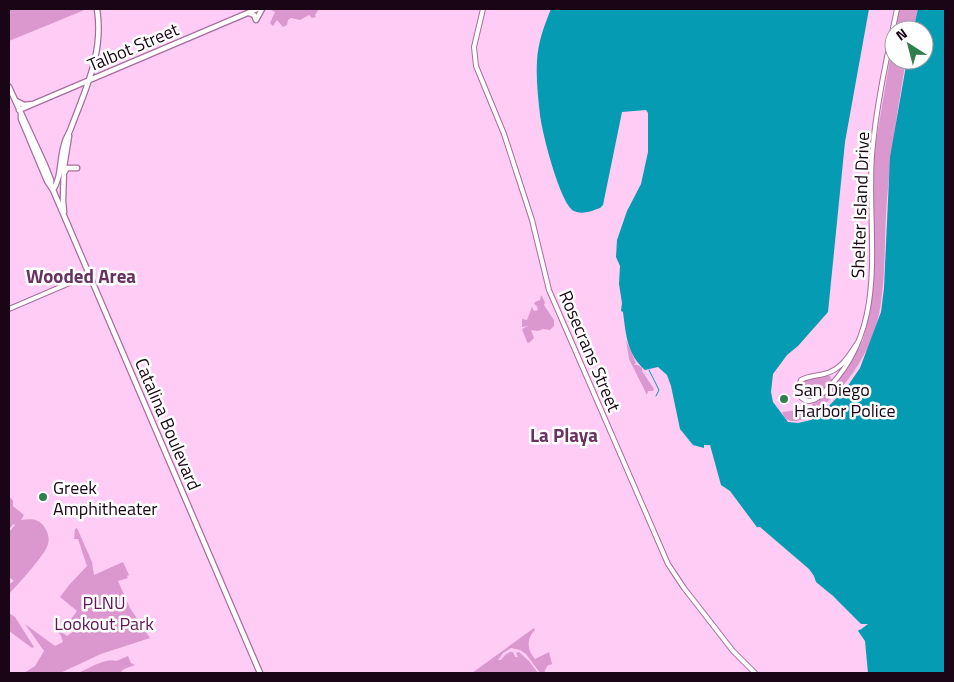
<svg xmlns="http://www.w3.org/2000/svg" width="954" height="682" font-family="'Titillium Web',sans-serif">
  <rect width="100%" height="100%" fill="#ffccf5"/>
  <path fill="#db98ce" d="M 9,9 L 87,9 L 9,41 Z
    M 269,9 L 319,9 L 315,15 L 316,17 L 312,18 L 309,15 L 300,20 L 291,18 L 288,20 L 287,25 L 283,27 L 277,20 L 273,26 L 270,23 L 275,12 Z
    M 899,9 L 918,9 L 913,30 L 895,30 Z
    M 894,35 L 894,60 L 906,60 C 898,106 891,152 887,199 C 884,233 886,268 881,302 C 876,346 848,389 811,415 C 806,419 793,424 786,419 C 784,417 783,414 782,412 L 807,409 L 834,385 L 847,368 L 863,340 L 871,305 L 873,284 L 874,153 Z
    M 541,295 L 545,302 L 544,305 L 554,320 L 554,326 L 550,330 L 543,329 L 538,331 L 531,330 L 534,338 L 529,343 L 527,342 L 522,329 L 528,326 L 522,327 L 522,319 L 527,320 L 532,307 L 534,311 L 538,310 L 537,306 L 534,304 L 535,302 L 540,300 Z
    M 626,340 L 636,363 L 634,365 L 638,365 L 642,368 L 642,371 L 654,389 L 653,391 L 648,391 L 647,395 L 629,359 Z
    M 826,375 L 830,376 L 832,380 C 824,389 816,403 803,397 L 799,389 L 803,381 Z
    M 9,496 L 13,501 L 13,506 L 24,515 L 21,520 C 29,519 37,518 43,525 C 47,530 50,537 48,544 C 46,554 18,584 10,593 L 9,584 L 14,581 L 9,577 L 9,532 L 15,525 L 13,524 L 9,530 Z
    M 77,528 L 92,562 L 94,575 L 123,562 L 129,575 L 127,576 L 128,578 L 118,581 L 130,608 L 150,638 L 101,654 L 60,673 L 24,673 L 35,666 L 44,651 L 25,624 L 55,646 L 63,642 L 61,636 L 58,632 L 60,631 L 67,636 L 80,627 L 71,619 L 77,611 L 60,597 L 69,585 L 87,566 L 78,539 L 74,539 L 75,529 Z
    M 9,613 L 15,617 L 34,647 L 32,648 L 9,631 Z
    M 534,628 L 535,630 C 526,639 527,650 535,659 L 549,652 L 552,664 L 547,666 L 544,673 L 540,673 L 526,654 L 520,650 L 511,648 L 503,653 L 498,660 L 501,660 L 505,655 L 510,652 L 513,652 L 515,657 L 518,657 L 516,653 L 519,652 L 529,661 L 538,673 L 472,673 Z
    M 128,656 L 131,663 L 135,665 L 124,669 L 120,673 L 78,673 C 88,669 106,657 116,661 Z"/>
  <path fill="#059bb3" d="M 551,9 L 869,9 L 845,142 L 828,312 L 798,346 L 787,355 L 773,374 L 771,392 L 773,402 L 788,422 L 798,423 L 811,420 L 826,409 L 847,387 L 860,368 L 881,312 L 884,288 L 890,157 L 907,60 L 924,60 L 924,30 L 913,30 L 918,9 L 945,9 L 945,673 L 868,673 L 865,641 L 858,631 L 860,629 L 833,596 L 815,583 L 811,575 L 759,530 L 730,491 L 721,485 L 710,445 L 704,445 L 704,448 L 693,445 L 680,429 L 671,386 L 667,375 L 658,367 L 645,370 C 627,354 626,335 623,312 L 621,311 L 622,303 L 619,284 L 620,266 L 616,257 L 617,240 L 627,211 L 641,184 L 648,152 L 648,113 L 646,110 L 622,112 L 603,205 L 600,208 C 592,211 582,215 574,211 C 560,204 542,132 540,115 C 538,97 536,79 537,61 C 538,42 544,26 551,9 Z"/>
  <path fill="#ffccf5" d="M 757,527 L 760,527 L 809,569 L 814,576 L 816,582 L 833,596 L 861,624 L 868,624 L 860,630 L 858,628 L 856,629 L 831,597 L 813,584 L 811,576 L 759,532 Z"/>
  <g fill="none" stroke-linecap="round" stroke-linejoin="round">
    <path stroke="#059bb3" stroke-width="1" d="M 649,370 L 659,390 L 656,396"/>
    <defs>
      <path id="minor" d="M 483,9 L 474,47 L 476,66 L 504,134 L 532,220 L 549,290 L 668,564 L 684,588 L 733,651 L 755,673
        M 9,309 L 86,276 L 88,271
        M 858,342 C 849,356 841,370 824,374 C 816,376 808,376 801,380 L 798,389 C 798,393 798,394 800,396 C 806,404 814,401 820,396 C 893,331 866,240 872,155 C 876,106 887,57 897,9"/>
      <path id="major" d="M 249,13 L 254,15 L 256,20 L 262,9
        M 9,87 L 45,165 L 51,180 L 51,185
        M 16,101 L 24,105 L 33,104
        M 19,110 L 257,9
        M 21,114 L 21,119 L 47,181 L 53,190 L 260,673
        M 64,173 L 67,168 L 77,168
        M 53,190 C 62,176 59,161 64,145 C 65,139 69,134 71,128 C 86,88 104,52 97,9
        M 64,212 L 63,201 L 64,167 L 69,136"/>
    </defs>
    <use href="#minor" stroke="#a76e9d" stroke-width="6"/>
    <use href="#major" stroke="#a76e9d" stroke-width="7"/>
    <use href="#minor" stroke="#fff" stroke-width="4"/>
    <use href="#major" stroke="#fff" stroke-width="4.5"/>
  </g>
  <g fill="#317f4f" stroke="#fff" stroke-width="2">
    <circle cx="784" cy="399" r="5"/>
    <circle cx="43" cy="497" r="5"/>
  </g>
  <g text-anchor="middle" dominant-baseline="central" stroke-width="5" stroke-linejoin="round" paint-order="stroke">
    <g font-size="18" fill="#190516" stroke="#fff">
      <text transform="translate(133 47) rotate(-23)">Talbot Street</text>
      <text transform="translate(860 205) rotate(-88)">Shelter Island Drive</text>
      <text transform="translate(590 351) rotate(67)">Rosecrans Street</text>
      <text transform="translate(168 424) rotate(67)">Catalina Boulevard</text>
    </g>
    <g font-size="18" fill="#190516" stroke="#fff" text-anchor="start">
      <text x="794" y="389">San Diego<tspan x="794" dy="21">Harbor Police</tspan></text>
      <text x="53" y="487">Greek<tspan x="53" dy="21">Amphitheater</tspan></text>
    </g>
    <g font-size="18" fill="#63165a" stroke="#fff">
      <text x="104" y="602">PLNU<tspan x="104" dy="21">Lookout Park</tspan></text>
    </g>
    <g font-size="19" font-weight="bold" fill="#683360" stroke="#fff">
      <text x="81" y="275">Wooded Area</text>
      <text x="564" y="434">La Playa</text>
    </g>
  </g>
  <rect width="954" height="682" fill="none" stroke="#190516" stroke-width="20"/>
  <g transform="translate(909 45) rotate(324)"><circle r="24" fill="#ffffff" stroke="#a39ba2"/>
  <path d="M0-4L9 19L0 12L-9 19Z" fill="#317f4f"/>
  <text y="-8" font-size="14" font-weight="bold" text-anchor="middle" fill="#190516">N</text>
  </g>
</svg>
